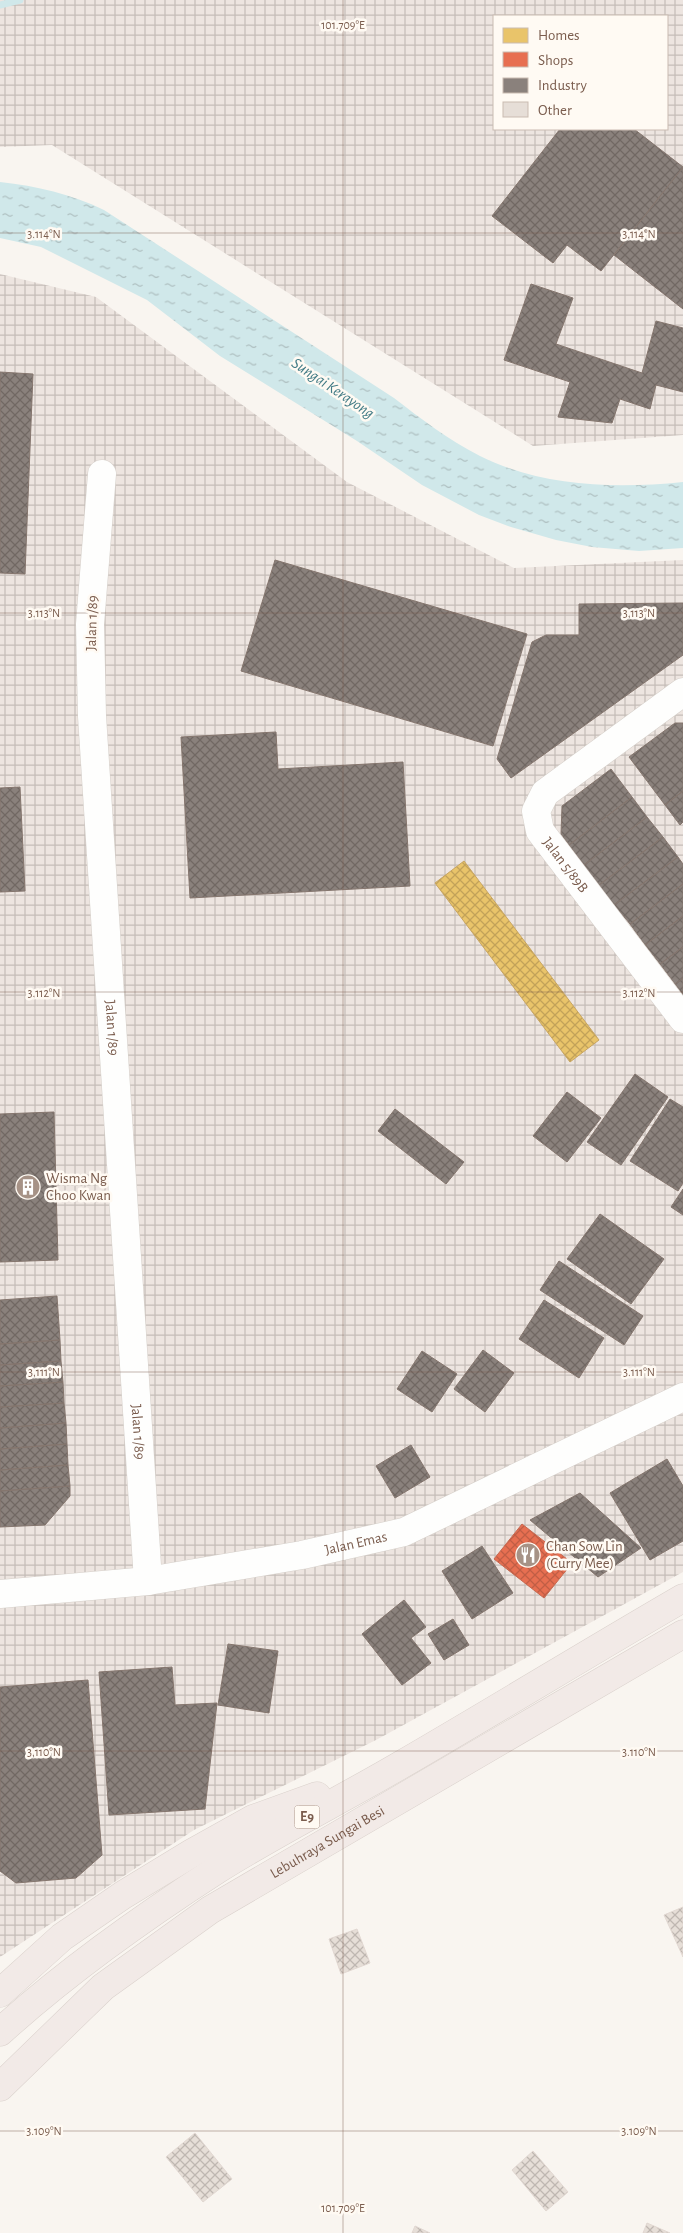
<svg xmlns="http://www.w3.org/2000/svg" width="683" height="2233" font-family="'Alegreya Sans',sans-serif">
  <defs>
    <pattern id="industrial-grid" width="8" height="8" patternUnits="userSpaceOnUse" patternTransform="scale(1.25)"><rect width="8" height="8" fill="#ede5e0"/><path d="M0 4h8M4 0v8" fill="none" stroke="#c5bdb8"/></pattern>
    <pattern id="water-ripples" width="26" height="14" patternUnits="userSpaceOnUse" patternTransform="scale(1.25)"><rect width="26" height="14" fill="#d0e8ea"/><path d="M2 4q2-2 4 0t4 0M15 11q2-2 4 0t4 0" fill="none" stroke="#aebfc0"/></pattern>
    <pattern id="homes-cross-hatch" width="8" height="8" patternUnits="userSpaceOnUse" patternTransform="scale(1.25)"><rect width="8" height="8" fill="#e9c46a"/><path d="M0 0l8 8M0 8l8-8" fill="none" stroke="#c2a259"/></pattern>
    <pattern id="shops-cross-hatch" width="8" height="8" patternUnits="userSpaceOnUse" patternTransform="scale(1.25)"><rect width="8" height="8" fill="#e76f51"/><path d="M0 0l8 8M0 8l8-8" fill="none" stroke="#c05e45"/></pattern>
    <pattern id="industry-cross-hatch" width="8" height="8" patternUnits="userSpaceOnUse" patternTransform="scale(1.25)"><rect width="8" height="8" fill="#8a817c"/><path d="M0 0l8 8M0 8l8-8" fill="none" stroke="#716863"/></pattern>
    <pattern id="building-cross-hatch" width="8" height="8" patternUnits="userSpaceOnUse" patternTransform="scale(1.25)"><rect width="8" height="8" fill="#e6ded7"/><path d="M0 0l8 8M0 8l8-8" fill="none" stroke="#bfb7b1"/></pattern>
  </defs>
  <rect width="100%" height="100%" fill="#f9f5f0"/>
  <path fill="url(#industrial-grid)" fill-rule="evenodd" d="M 0,0 L 683,0 L 683,435 L 533,446 L 52,145 L 0,147 ZM 494,16 L 667,16 L 667,129 L 494,129 Z
    M 0,274 L 96,297 L 347,482 L 514,568 L 683,560 L 683,1572 L 376,1740 L 194,1830 L 0,1957 Z"/>
  <path fill="url(#water-ripples)" d="M 0,182 C 37,186 71,194 104,210 L 394,398 C 421,419 449,440 480,456 C 542,487 615,489 683,482 L 683,548 L 639,551 L 592,547 L 556,540 L 511,527 L 479,515 L 422,485 L 357,441 L 220,356 L 147,300 L 41,247 L 0,238 Z"/>
  <path fill="url(#homes-cross-hatch)" stroke="#c8a561" d="M 464,861 L 599,1040 L 570,1062 L 435,883 Z"/>
  <path fill="url(#shops-cross-hatch)" stroke="#c66950" d="M 522,1524 L 572,1563 L 544,1598 L 494,1559 Z"/>
  <path fill="url(#industry-cross-hatch)" stroke="#85766e" d="M 560,129 L 634,129 L 683,167 L 601,271 L 567,245 L 553,263 L 492,216 Z
    M 683,167 L 683,309 L 614,255 Z
    M 531,284 L 573,298 L 556,344 L 642,373 L 656,321 L 683,328 L 683,392 L 656,385 L 650,409 L 620,399 L 612,423 L 558,417 L 570,382 L 504,360 Z
    M 0,372 L 33,374 L 25,574 L 0,573 Z
    M 275,560 L 527,634 L 493,746 L 241,671 Z
    M 683,603 L 683,655 L 511,778 L 497,759 L 532,642 L 546,635 L 579,635 L 579,604 Z
    M 675,723 L 683,723 L 683,791 L 665,805 L 629,757 Z
    M 276,732 L 278,769 L 403,762 L 410,886 L 190,898 L 181,737 Z
    M 611,769 L 632,797 L 569,845 L 561,834 L 562,806 Z
    M 20,787 L 25,891 L 0,892 L 0,788 Z
    M 683,791 L 683,822 L 680,825 L 665,805 Z
    M 632,797 L 647,817 L 584,865 L 569,845 Z
    M 647,817 L 663,837 L 599,885 L 584,865 Z
    M 663,837 L 678,857 L 614,905 L 599,885 Z
    M 678,857 L 683,864 L 683,884 L 630,924 L 614,905 Z
    M 683,884 L 683,916 L 645,945 L 630,924 Z
    M 683,916 L 683,947 L 660,964 L 645,945 Z
    M 683,947 L 683,978 L 675,984 L 660,964 Z
    M 683,978 L 683,995 L 675,984 Z
    M 635,1074 L 668,1097 L 621,1165 L 587,1142 Z
    M 567,1092 L 601,1118 L 567,1162 L 533,1136 Z
    M 670,1099 L 683,1107 L 683,1183 L 678,1191 L 630,1161 Z
    M 395,1109 L 464,1162 L 446,1184 L 378,1131 Z
    M 54,1112 L 58,1260 L 0,1262 L 0,1114 Z
    M 683,1189 L 683,1215 L 671,1207 Z
    M 600,1214 L 664,1259 L 631,1304 L 567,1259 Z
    M 559,1261 L 643,1316 L 624,1345 L 540,1290 Z
    M 57,1296 L 60,1340 L 0,1344 L 0,1300 Z
    M 544,1300 L 604,1338 L 579,1378 L 519,1339 Z
    M 60,1340 L 61,1361 L 0,1365 L 0,1344 Z
    M 483,1350 L 514,1373 L 485,1412 L 454,1389 Z
    M 422,1351 L 457,1374 L 432,1412 L 397,1389 Z
    M 61,1361 L 63,1382 L 0,1386 L 0,1365 Z
    M 63,1382 L 64,1403 L 0,1407 L 0,1386 Z
    M 64,1403 L 66,1423 L 0,1428 L 0,1407 Z
    M 66,1423 L 67,1444 L 0,1449 L 0,1428 Z
    M 67,1444 L 68,1465 L 0,1470 L 0,1449 Z
    M 411,1445 L 430,1477 L 395,1498 L 376,1466 Z
    M 667,1459 L 683,1486 L 683,1541 L 650,1560 L 610,1493 Z
    M 68,1465 L 70,1486 L 0,1491 L 0,1470 Z
    M 70,1486 L 70,1496 L 45,1525 L 0,1527 L 0,1491 Z
    M 580,1493 L 641,1548 L 598,1577 L 530,1520 Z
    M 482,1546 L 513,1593 L 472,1619 L 442,1571 Z
    M 404,1600 L 426,1627 L 411,1638 L 431,1663 L 402,1685 L 362,1634 Z
    M 453,1619 L 469,1645 L 444,1660 L 428,1634 Z
    M 228,1644 L 278,1651 L 269,1713 L 218,1705 Z
    M 172,1667 L 175,1705 L 217,1703 L 205,1809 L 109,1815 L 99,1672 Z
    M 88,1680 L 102,1855 L 76,1878 L 16,1883 L 0,1871 L 0,1687 Z"/>
  <g fill="none" stroke-linecap="round" stroke-linejoin="round">
    <path stroke="#d0e8ea" stroke-width="7" d="M 0,5 L 20,0"/>
  </g>
  <path fill="url(#building-cross-hatch)" stroke="#e2d8d2" d="M 683,1907 L 683,1957 L 664,1915 Z
    M 357,1929 L 370,1963 L 341,1974 L 329,1939 Z
    M 195,2133 L 232,2179 L 203,2202 L 166,2157 Z
    M 533,2151 L 568,2192 L 546,2211 L 512,2170 Z
    M 647,2223 L 670,2233 L 643,2233 Z
    M 415,2226 L 430,2233 L 412,2233 Z"/>
  <g fill="none" stroke-linecap="round" stroke-linejoin="round">
    <defs>
      <g id="minor">
        <path id="s1" d="M 102,474 L 90,624 L 92,716 L 148,1581"/>
        <path id="s2" d="M 683,692 L 545,793 L 536,811 L 540,831 L 683,1019"/>
        <path id="s3" d="M 0,1594 L 148,1581 L 302,1555 L 404,1532 L 683,1397"/>
      </g>
      <g id="highway">
        <path d="M 0,1993 L 62,1937 L 123,1895 L 192,1853 L 253,1819 L 317,1796"/>
        <path d="M 0,2032 C 67,1971 142,1918 218,1869 C 277,1832 339,1801 399,1766 C 494,1711 588,1653 683,1598"/>
        <path id="s4" d="M 0,2087 L 103,1987 L 210,1910 L 683,1634"/>
      </g>
    </defs>
    <use href="#minor" stroke="#d7d1cb" stroke-width="29"/>
    <use href="#highway" stroke="#dad1cc" stroke-width="29"/>
    <use href="#minor" stroke="#fefefd" stroke-width="28"/>
    <use href="#highway" stroke="#f2eae7" stroke-width="28"/>
  </g>
  <path fill="none" stroke="#7a5c4d" stroke-width="1" stroke-opacity="0.45" d="M 343,0 L 343,2233M 0,233 L 683,233M 0,613 L 683,613M 0,992 L 683,992M 0,1372 L 683,1372M 0,1751 L 683,1751M 0,2131 L 683,2131"/>
  <defs>
    <symbol id="building-disc" viewBox="-11 -11 22 22"><circle r="9.5" fill="#a69286" stroke="#fffaf3"/><path d="M-4-6H4V6H1V3H-1V6H-4ZM-2.5-4.3h1.7v1.8h-1.7ZM.8-4.3h1.7v1.8H.8ZM-2.5-1h1.7V.8h-1.7ZM.8-1h1.7V.8H.8Z" fill="#fff"/></symbol>
    <symbol id="restaurant-disc" viewBox="-11 -11 22 22"><circle r="9.5" fill="#a69286" stroke="#fffaf3"/><path d="M-5-6h1v4h1v-4h1v4h1v-4h1v5L-1.5 .5V6h-2V.5L-5-1ZM5-6V6H3V1.5H1.5Q1.5-4 5-6Z" fill="#fff"/></symbol>
  </defs>
  <g fill-rule="evenodd">
    <use href="#building-disc" x="14" y="1173" width="28" height="28"/>
    <use href="#restaurant-disc" x="514" y="1541" width="28" height="28"/>
  </g>
  <g text-anchor="middle" dominant-baseline="central" stroke-width="5" stroke-linejoin="round" paint-order="stroke">
    <rect fill="#fffaf3" stroke="#a28b7f" stroke-width="1" x="294.5" y="1805.5" width="25" height="23" rx="4"/>
    <g font-size="14" font-weight="bold" fill="#7a5c4d">
      <text x="307" y="1817">E9</text>
    </g>
    <g font-size="15" fill="#7a5c4d" stroke="#fffaf3">
      <text transform="translate(92 623) rotate(-88)">Jalan 1/89</text>
      <text stroke="none"><textPath href="#s2" startOffset="254">Jalan 5/89B</textPath></text>
      <text stroke="none"><textPath href="#s1" startOffset="555">Jalan 1/89</textPath></text>
      <text stroke="none"><textPath href="#s1" startOffset="960">Jalan 1/89</textPath></text>
      <text stroke="none"><textPath href="#s3" startOffset="360">Jalan Emas</textPath></text>
      <text stroke="none"><textPath href="#s4" startOffset="411">Lebuhraya Sungai Besi</textPath></text>
    </g>
    <g font-size="15" fill="#7a5c4d" stroke="#fffaf3" text-anchor="start">
      <text x="46" y="1178">Wisma Ng<tspan x="46" dy="17">Choo Kwan</tspan></text>
      <text x="546" y="1546">Chan Sow Lin<tspan x="546" dy="17">(Curry Mee)</tspan></text>
    </g>
    <g font-size="16" font-style="italic" fill="#437c86" stroke="#fffaf3">
      <text transform="translate(333 388) rotate(34)">Sungai Kerayong</text>
    </g>
  </g>
  <g font-size="12" text-anchor="middle" fill="#7a5c4d" stroke="#fffaf3" stroke-width="5" stroke-linejoin="round" paint-order="stroke">
    <text x="343" y="29">101.709°E</text>
    <text x="44" y="238">3.114°N</text>
    <text x="639" y="238">3.114°N</text>
    <text x="44" y="617">3.113°N</text>
    <text x="639" y="617">3.113°N</text>
    <text x="44" y="997">3.112°N</text>
    <text x="639" y="997">3.112°N</text>
    <text x="44" y="1376">3.111°N</text>
    <text x="639" y="1376">3.111°N</text>
    <text x="44" y="1756">3.110°N</text>
    <text x="639" y="1756">3.110°N</text>
    <text x="44" y="2135">3.109°N</text>
    <text x="639" y="2135">3.109°N</text>
    <text x="343" y="2212">101.709°E</text>
  </g>
  <rect x="493" y="15" width="175" height="115" fill="#fffaf3" stroke="#cabbb1"/>
  <rect x="503" y="28" width="25" height="15" fill="#e9c46a" stroke="#cabbb1"/>
  <text x="538" y="40" font-size="15" fill="#7a5c4d">Homes</text>
  <rect x="503" y="52" width="25" height="15" fill="#e76f51" stroke="#cabbb1"/>
  <text x="538" y="65" font-size="15" fill="#7a5c4d">Shops</text>
  <rect x="503" y="78" width="25" height="15" fill="#8a817c" stroke="#cabbb1"/>
  <text x="538" y="90" font-size="15" fill="#7a5c4d">Industry</text>
  <rect x="503" y="102" width="25" height="15" fill="#e6ded7" stroke="#cabbb1"/>
  <text x="538" y="115" font-size="15" fill="#7a5c4d">Other</text>
</svg>
